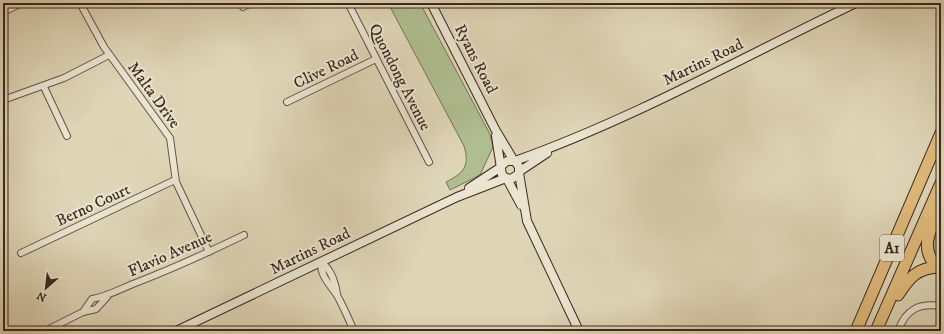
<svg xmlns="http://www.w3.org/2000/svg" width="944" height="334" font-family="'IM FELL DW Pica',serif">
  <rect width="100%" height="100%" fill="#dfd6b7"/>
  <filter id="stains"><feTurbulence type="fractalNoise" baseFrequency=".005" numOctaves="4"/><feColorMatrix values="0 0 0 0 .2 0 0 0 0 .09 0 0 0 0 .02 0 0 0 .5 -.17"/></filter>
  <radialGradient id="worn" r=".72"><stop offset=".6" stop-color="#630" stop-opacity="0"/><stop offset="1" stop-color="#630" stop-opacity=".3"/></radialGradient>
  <path fill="#afbe90" stroke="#757256" d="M 388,3 L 420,3 L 490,134 L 493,147 L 480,175 L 450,190 L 446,182 C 464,173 470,166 464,146 Z
    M 941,205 L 941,268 L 935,264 L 931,229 Z"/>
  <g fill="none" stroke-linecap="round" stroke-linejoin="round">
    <defs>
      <path id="street" d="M 3,3 L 7,10
        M 80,3 L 104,47 L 170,138 L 176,182 L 209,252
        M 348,3 L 429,162
        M 243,7 L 251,3
        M 3,12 L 22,3
        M 44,87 L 67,136
        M 3,100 L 64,78 L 109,55
        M 287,102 L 376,59
        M 21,253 L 175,180
        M 321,262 C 320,277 331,285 338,297 C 344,308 349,320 354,331
        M 321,262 C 331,269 335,281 337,294
        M 83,312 L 92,299 C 109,296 122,288 138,282 C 174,268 209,252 244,235
        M 45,331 L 83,312 L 96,309 L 107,297
        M 898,331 C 906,309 919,303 941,306"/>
      <path id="secondary" d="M 431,3 L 495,129 L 514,161
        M 496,136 L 502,175 L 506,178 L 511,179 L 519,174 L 519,167 L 515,161 L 507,161 L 501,166
        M 515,161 C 633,119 743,57 856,3
        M 520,171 L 547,153
        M 519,173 L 527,221 L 579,331
        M 507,179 L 521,205
        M 469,188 L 501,167
        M 176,331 L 457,197 L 506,178"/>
      <path id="highway" d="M 938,267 C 917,249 932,226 941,205
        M 898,295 C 909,278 917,268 938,267
        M 856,331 L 941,133
        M 876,331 L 941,183"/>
    </defs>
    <use href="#street" stroke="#645344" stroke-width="8"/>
    <use href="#secondary" stroke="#3b271d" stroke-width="10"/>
    <use href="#highway" stroke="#3b271d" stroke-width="13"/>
    <use href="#street" stroke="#eae4d0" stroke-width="6"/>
    <use href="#secondary" stroke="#eae4d0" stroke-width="8"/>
    <use href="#highway" stroke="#e0bb7c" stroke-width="11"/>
  </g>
  <g text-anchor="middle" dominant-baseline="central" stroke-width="4" stroke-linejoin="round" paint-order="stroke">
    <rect fill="#eae4d0" stroke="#706053" stroke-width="1" x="880" y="235" width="24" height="26" rx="3"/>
    <g font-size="15" font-weight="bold" fill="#3b271d">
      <text x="892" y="248">A1</text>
    </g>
    <g font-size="16" fill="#3b271d" stroke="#eae4d0">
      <text transform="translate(476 59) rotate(63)">Ryans Road</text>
      <text transform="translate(703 62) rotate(-26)">Martins Road</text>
      <text transform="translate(326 69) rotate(-26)">Clive Road</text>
      <text transform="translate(400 77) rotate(63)">Quondong Avenue</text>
      <text transform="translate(154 95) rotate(54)">Malta Drive</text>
      <text transform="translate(93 205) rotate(-25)">Berno Court</text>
      <text transform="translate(310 251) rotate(-26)">Martins Road</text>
      <text transform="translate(170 254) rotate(-24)">Flavio Avenue</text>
    </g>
  </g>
  <rect width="944" height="334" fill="none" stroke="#dfd6b7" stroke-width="16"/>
  <rect x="4" y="4" width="936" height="326" fill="none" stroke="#3b271d" stroke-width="2"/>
  <rect x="8" y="8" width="928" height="318" fill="none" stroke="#3b271d"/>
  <g transform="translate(46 288) rotate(208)" stroke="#eae4d0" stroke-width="3" paint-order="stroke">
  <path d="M0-3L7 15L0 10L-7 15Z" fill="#3b271d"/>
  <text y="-6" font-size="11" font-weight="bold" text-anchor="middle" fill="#3b271d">N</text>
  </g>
  <rect width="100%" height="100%" filter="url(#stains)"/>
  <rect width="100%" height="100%" fill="url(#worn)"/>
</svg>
